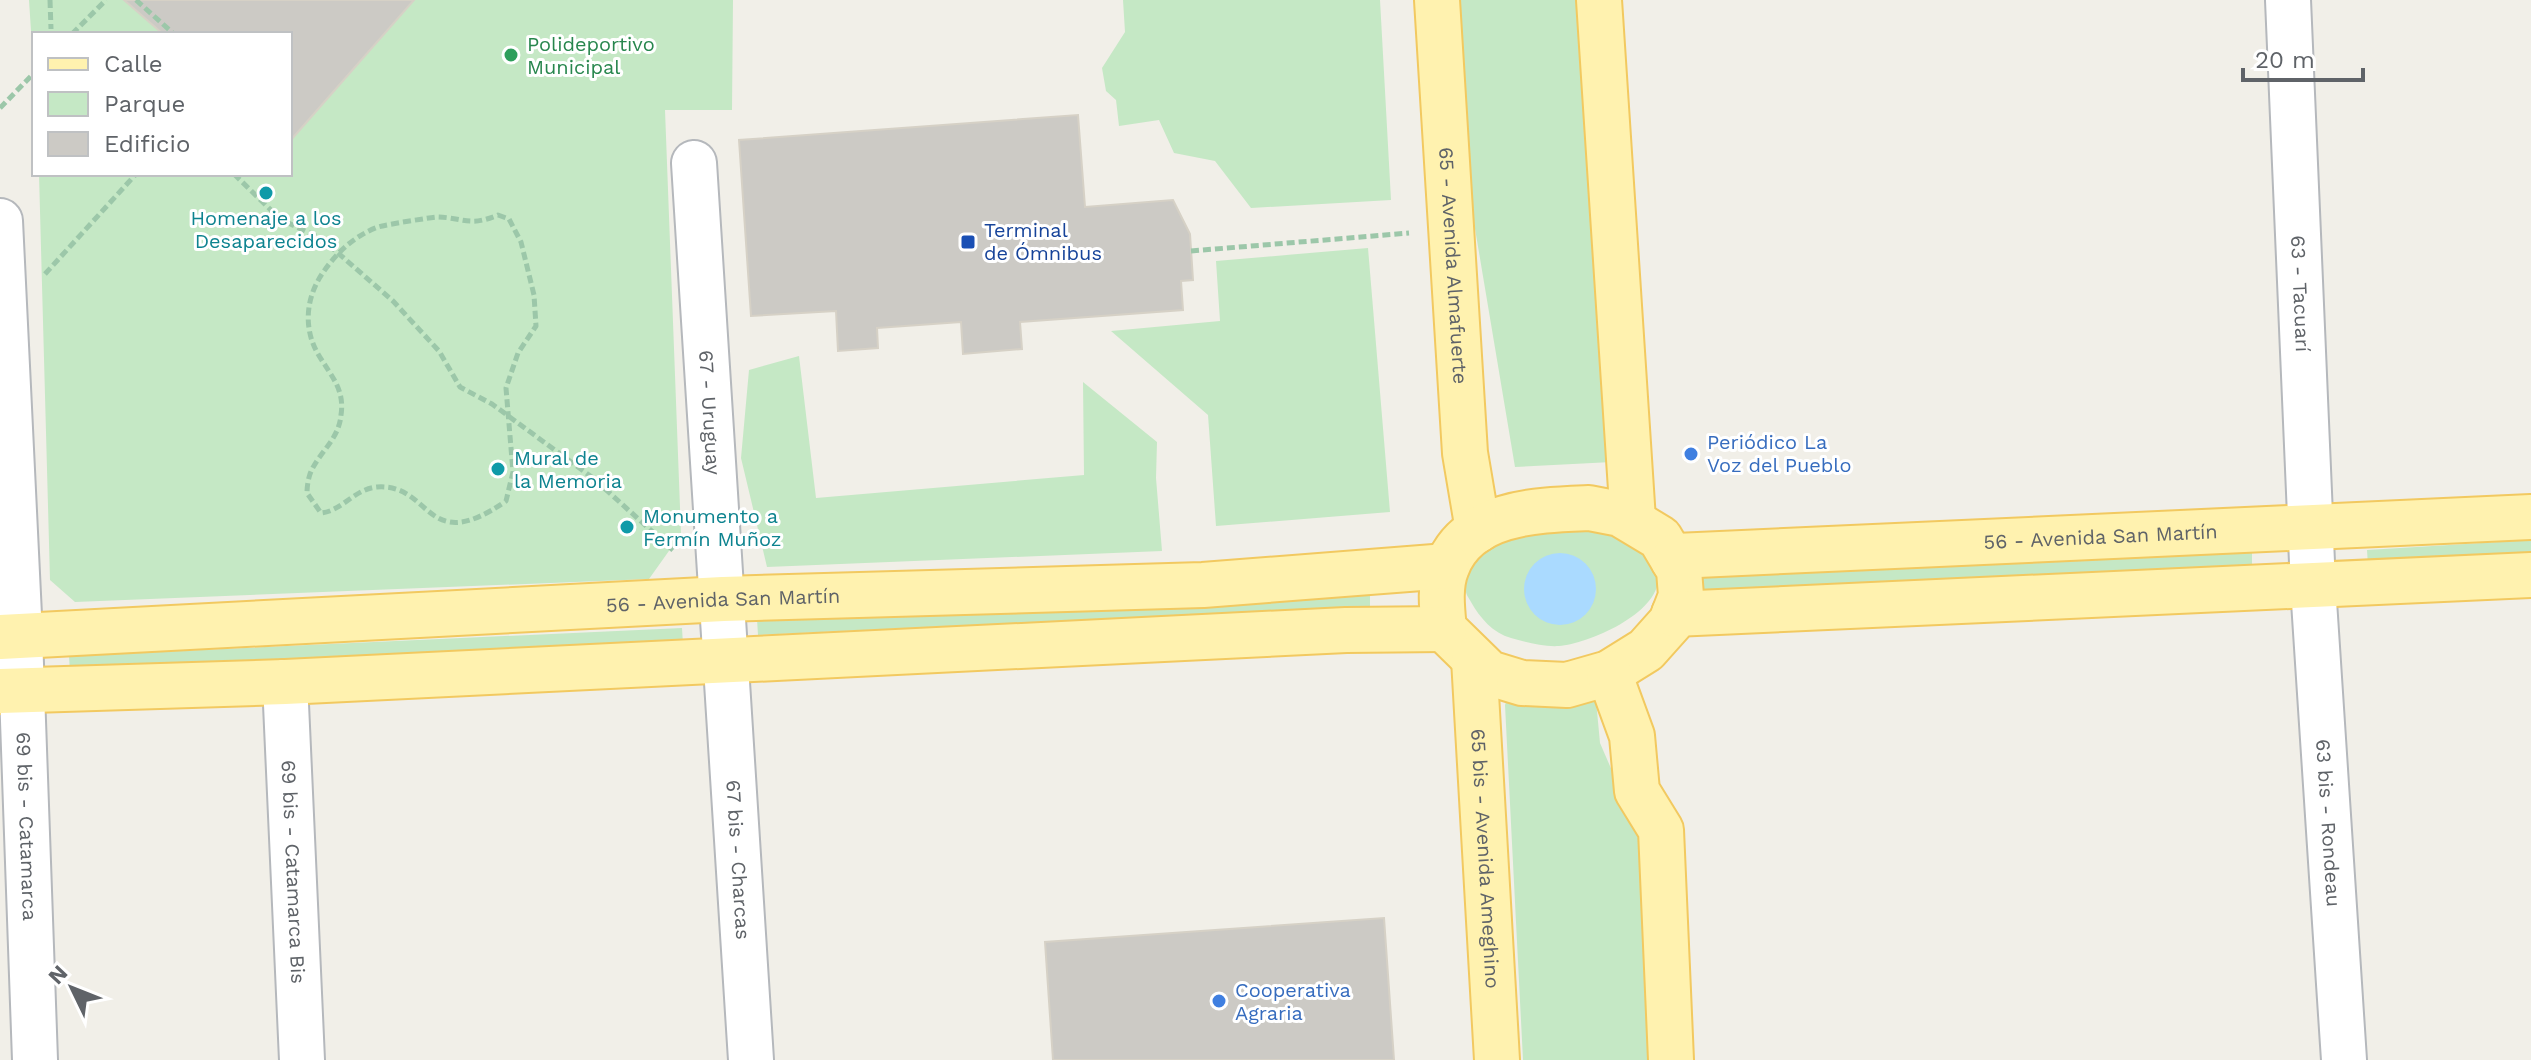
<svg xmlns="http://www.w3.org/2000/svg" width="2531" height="1060" font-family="'Work Sans',sans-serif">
  <rect width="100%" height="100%" fill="#f1efe8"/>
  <path fill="#c5e8c5" d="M 29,0 L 733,0 L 732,110 L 665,110 L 681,534 L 649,579 L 75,602 L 50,580 L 39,174 L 290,174 L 290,34 L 34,34 L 34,77 Z
    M 1123,0 L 1380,0 L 1391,200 L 1251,208 L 1215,161 L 1174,153 L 1159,120 L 1119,126 L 1116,100 L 1106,91 L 1102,68 L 1125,32 Z
    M 1439,0 L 1584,0 L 1612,462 L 1515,467 L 1437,2 Z
    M 1368,248 L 1390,512 L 1216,526 L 1208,415 L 1111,331 L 1220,321 L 1216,261 Z
    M 799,356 L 816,498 L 1084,475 L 1083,382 L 1157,442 L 1156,478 L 1162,551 L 767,567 L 741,458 L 749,370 Z
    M 1575,526 C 1599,530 1645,540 1656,565 C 1674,608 1591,643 1559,646 C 1543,647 1526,642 1511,638 C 1493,633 1480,618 1471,602 C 1469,598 1466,595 1466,591 C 1461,569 1489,543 1508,537 C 1529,530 1554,530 1575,526 Z
    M 2531,540 L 2531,556 L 2368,566 L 2367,550 Z
    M 2252,549 L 2252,566 L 1703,592 L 1702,576 Z
    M 1370,591 L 1370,607 L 758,635 L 757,619 Z
    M 682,628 L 683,645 L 70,672 L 69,656 Z
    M 1594,679 L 1600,743 L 1645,847 L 1654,1060 L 1523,1060 L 1505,705 L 1512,686 Z"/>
  <path fill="#aadaff" d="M1524 589a36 36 0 1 1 72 0a36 36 0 1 1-72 0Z"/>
  <path fill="#cccac5" stroke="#d6d1c6" stroke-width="2" d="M 124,0 L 414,0 L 290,141 L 290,34 L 163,34 Z
    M 1078,115 L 1085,207 L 1173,200 L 1190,234 L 1193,280 L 1181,281 L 1183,310 L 1020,322 L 1022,349 L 963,354 L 961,322 L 877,328 L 878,348 L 838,351 L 836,311 L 751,316 L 739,140 Z
    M 1384,918 L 1394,1060 L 1053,1060 L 1045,942 Z"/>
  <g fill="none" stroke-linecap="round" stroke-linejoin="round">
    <defs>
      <g id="minor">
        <path id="s1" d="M 2288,0 L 2313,586 L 2344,1060"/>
        <path id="s2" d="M 694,163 L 751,1060"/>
        <path id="s3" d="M 0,221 L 20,636 L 35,1060"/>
        <path id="s4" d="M 285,682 L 302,1060"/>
      </g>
      <g id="major">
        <path id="s5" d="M 1437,0 L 1465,453 L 1478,530"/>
        <path d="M 1599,0 L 1633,520"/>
        <path d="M 1589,508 L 1620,514 L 1660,538 L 1679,570 L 1681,596 L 1671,622 L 1646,650 L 1609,673 L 1567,685 L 1522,683 L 1489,673 L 1444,629 C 1442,609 1439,586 1447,567 C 1468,511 1539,510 1589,508 Z"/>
        <path id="s6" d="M 1673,560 L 1676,556 L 2531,517"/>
        <path d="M 1674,614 L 2531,575"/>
        <path id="s7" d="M 0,637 L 723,599 L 1203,585 L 1447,566"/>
        <path id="s8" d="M 1474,659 L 1497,1060"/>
        <path d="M 1609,673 L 1632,736 L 1637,791 L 1661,830 L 1671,1060"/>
        <path d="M 0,691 L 285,682 L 1346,630 L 1444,629"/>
      </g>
    </defs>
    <use href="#minor" stroke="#b5b8bc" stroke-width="48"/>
    <use href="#major" stroke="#f2c960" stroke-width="48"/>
    <path stroke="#9cc7a9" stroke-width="5" stroke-dasharray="8 4" stroke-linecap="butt" d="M 50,0 L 51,29
      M 136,0 L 174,34
      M 72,34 L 106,0
      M 0,108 L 34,73
      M 234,174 L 280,219 L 322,239 L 393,301 L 439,351 L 460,387 L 492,404 L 593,478 L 675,552
      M 498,215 L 509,219 L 521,242 L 534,295 L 536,326 L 518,353 L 506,388 L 513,472 L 506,501 C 424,558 433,483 377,487 C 354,489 342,511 321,513 L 307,493 C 307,487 308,480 310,474 C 318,453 339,440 341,415 C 345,389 331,376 318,354 C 303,328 306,298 322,274 C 336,253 354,236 378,227 C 383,225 433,217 438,217 C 465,218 469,227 498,215 Z
      M 1191,251 L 1409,233
      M 45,274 L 136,174"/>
    <use href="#minor" stroke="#fff" stroke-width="44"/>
    <use href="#major" stroke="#fff2af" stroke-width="44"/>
  </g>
  <circle fill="#2e9e5b" stroke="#fff" stroke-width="3" cx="511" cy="55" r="8"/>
  <g fill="#0f9aa8" stroke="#fff" stroke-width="3">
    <circle cx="266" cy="193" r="8"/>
    <circle cx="498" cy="469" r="8"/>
    <circle cx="627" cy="527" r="8"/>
  </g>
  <rect fill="#1a4fb4" stroke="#fff" stroke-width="3" x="960" y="234" width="16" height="16" rx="4"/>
  <g fill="#3f7fe0" stroke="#fff" stroke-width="3">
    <circle cx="1691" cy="454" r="8"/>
    <circle cx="1219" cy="1001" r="8"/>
  </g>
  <g text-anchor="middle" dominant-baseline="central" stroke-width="6" stroke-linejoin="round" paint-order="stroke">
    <g font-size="20" fill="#27864d" stroke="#fff" text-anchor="start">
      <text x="527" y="44">Polideportivo<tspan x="527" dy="23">Municipal</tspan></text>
    </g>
    <g font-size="20" fill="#0d838f" stroke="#fff" text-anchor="start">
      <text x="266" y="218" text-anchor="middle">Homenaje a los<tspan x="266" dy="23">Desaparecidos</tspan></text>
      <text x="514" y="458">Mural de<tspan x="514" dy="23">la Memoria</tspan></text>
      <text x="643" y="516">Monumento a<tspan x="643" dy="23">Fermín Muñoz</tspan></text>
    </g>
    <g font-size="20" fill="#164399" stroke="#fff" text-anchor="start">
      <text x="984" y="230">Terminal<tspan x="984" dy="23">de Ómnibus</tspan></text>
    </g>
    <g font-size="20" fill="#5f6368" stroke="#fff">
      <text stroke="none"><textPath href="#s5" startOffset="266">65 - Avenida Almafuerte</textPath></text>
      <text stroke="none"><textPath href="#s1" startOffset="294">63 - Tacuarí</textPath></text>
      <text stroke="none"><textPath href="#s2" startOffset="250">67 - Uruguay</textPath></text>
      <text stroke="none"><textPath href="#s6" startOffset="430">56 - Avenida San Martín</textPath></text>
      <text stroke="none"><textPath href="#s7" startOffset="724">56 - Avenida San Martín</textPath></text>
      <text stroke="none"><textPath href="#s1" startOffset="824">63 bis - Rondeau</textPath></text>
      <text stroke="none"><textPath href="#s3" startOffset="606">69 bis - Catamarca</textPath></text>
      <text stroke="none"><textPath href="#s2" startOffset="698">67 bis - Charcas</textPath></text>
      <text stroke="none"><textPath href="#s8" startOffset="200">65 bis - Avenida Ameghino</textPath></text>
      <text stroke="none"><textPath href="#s4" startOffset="190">69 bis - Catamarca Bis</textPath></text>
    </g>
    <g font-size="20" fill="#366cbe" stroke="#fff" text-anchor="start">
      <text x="1707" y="442">Periódico La<tspan x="1707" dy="23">Voz del Pueblo</tspan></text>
      <text x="1235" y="990">Cooperativa<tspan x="1235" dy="23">Agraria</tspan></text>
    </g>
  </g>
  <rect x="32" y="32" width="260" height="144" fill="#ffffff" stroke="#bfc1c3" stroke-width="2"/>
  <rect x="48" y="58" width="40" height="12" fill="#fff2af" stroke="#bfc1c3" stroke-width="2"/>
  <text x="104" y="72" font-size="24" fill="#5f6368">Calle</text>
  <rect x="48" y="92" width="40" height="24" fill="#c5e8c5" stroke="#bfc1c3" stroke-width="2"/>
  <text x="104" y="112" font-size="24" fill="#5f6368">Parque</text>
  <rect x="48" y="132" width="40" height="24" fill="#cccac5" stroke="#bfc1c3" stroke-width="2"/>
  <text x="104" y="152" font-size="24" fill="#5f6368">Edificio</text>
  <g transform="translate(72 988) rotate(313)" stroke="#ffffff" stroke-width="6" paint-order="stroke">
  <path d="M0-6L14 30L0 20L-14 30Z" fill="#5f6368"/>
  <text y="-12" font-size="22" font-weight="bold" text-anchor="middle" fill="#5f6368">N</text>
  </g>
  <path d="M2243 68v12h120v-12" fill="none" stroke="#5f6368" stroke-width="4"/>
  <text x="2255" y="68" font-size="24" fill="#5f6368" stroke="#ffffff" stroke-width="6" paint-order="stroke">20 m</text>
</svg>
